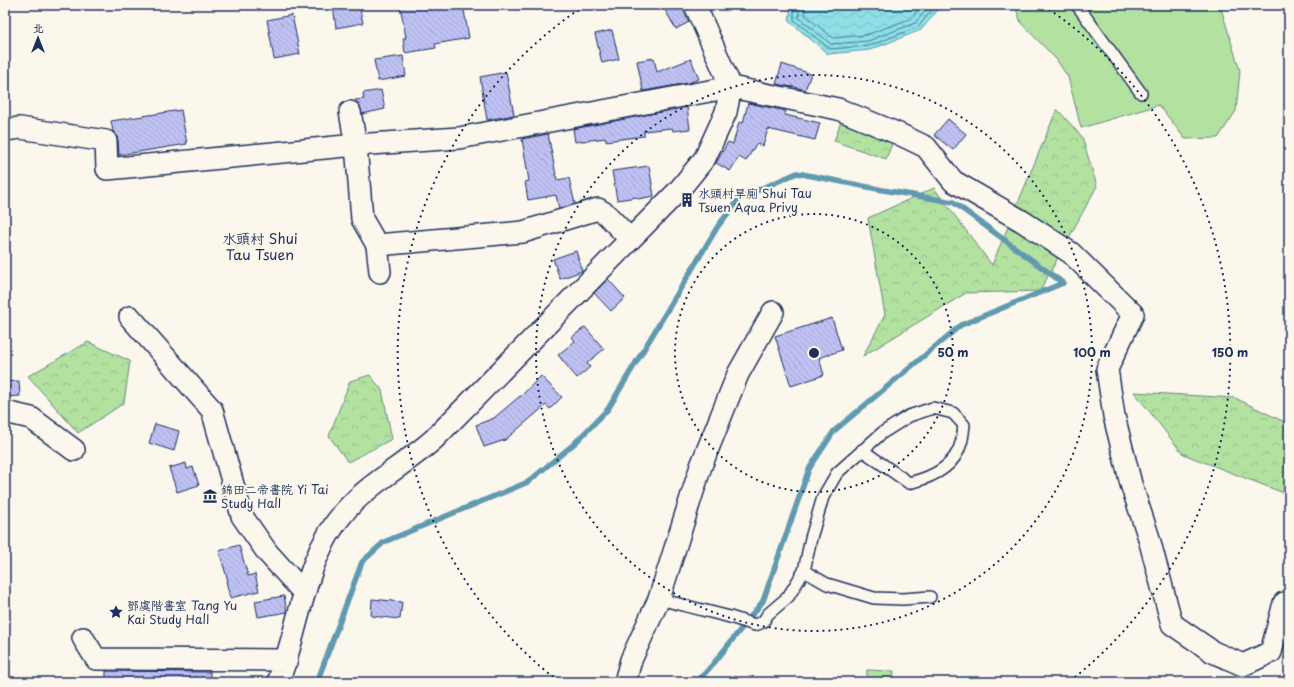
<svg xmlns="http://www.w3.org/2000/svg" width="1294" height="687" font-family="'Playpen Sans','LXGW WenKai TC',sans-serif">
  <defs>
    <pattern id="forest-crowns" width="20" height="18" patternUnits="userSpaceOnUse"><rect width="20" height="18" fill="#b2e1a0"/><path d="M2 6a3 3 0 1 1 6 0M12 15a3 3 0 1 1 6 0" fill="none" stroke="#98c18c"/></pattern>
    <pattern id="water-waves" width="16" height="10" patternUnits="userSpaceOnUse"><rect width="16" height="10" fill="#8ee0e6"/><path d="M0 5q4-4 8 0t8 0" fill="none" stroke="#7ac0c8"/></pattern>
    <pattern id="building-back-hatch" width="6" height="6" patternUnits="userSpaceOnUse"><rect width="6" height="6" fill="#bfc1f3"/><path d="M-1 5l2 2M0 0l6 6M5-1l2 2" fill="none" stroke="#a4a6d3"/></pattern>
  </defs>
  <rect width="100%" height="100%" fill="#fbf7ec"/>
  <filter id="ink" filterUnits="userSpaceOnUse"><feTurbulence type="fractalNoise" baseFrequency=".025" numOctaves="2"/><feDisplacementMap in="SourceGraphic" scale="8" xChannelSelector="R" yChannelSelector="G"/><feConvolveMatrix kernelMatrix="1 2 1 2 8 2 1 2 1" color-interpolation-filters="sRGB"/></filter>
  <g filter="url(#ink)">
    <path fill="#b2e1a0" stroke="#66887f" d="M 1015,5 L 1220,5 L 1240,71 L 1236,111 L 1218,138 L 1185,139 L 1159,105 L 1081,128 L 1068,77 L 1056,59 L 1021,23 Z"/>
    <path fill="url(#forest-crowns)" stroke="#66887f" d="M 1057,109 L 1082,137 L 1097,186 L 1040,291 L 966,293 L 863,356 L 885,315 L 868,218 L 934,188 L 992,265 Z
      M 842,119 L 894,139 L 886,159 L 834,141 Z
      M 88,342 L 130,361 L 124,403 L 78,433 L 28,376 Z
      M 370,375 L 382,390 L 392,439 L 348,462 L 329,436 L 350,381 Z
      M 1134,392 L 1235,398 L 1289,424 L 1289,495 L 1183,454 Z
      M 867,670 L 894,671 L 893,682 L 867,682 Z"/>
    <path fill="url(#water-waves)" stroke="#6099b0" d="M 791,5 L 942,5 L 921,30 L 870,50 L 828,54 L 789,21 Z"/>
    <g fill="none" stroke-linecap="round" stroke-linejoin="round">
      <path stroke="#497694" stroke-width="1" d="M 794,5 L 794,20 L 830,49 L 869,46 L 918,27 L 936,5
        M 799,5 L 799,18 L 831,44 L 868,41 L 915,23 L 930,5
        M 805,5 L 805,15 L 833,38 L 866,35 L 912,18 L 922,5"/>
      <path stroke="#6099b0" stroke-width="5.5" d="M 317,682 L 362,562 L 384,542 L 528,482 L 575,443 L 608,409 L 718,226 L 740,198 L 797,173 L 883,190 L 953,202 L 1063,283
        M 697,682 L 714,663 L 763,601 L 809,469 L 834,431 L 961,325 L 1063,283"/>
    </g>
    <path fill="url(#building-back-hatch)" stroke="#1b2f5e" d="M 333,5 L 359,5 L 363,23 L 336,28 Z
      M 400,5 L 463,5 L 469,38 L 435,44 L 436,48 L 405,53 L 403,38 L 406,38 Z
      M 662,5 L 680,5 L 689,22 L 676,29 Z
      M 292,15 L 300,54 L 274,59 L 267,20 Z
      M 612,30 L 619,59 L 602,63 L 595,34 Z
      M 403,56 L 406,76 L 378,81 L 374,60 Z
      M 654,58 L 657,72 L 691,59 L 699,79 L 688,83 L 643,91 L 637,61 Z
      M 782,64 L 811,74 L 805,90 L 792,86 L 792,87 L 776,84 Z
      M 506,72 L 514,115 L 487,120 L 480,77 Z
      M 381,90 L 385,109 L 362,114 L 359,105 L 355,100 L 364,99 L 363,93 Z
      M 748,103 L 786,111 L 785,115 L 820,123 L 815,140 L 768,129 L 763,146 L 756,144 L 746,161 L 739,157 L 730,171 L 716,163 L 728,142 L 733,144 L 739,122 L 743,123 Z
      M 687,107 L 690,129 L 673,131 L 672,128 L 644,131 L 644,136 L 606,141 L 606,138 L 575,142 L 573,129 Z
      M 181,110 L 187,144 L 119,155 L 118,140 L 116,135 L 113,131 L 111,121 Z
      M 948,119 L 966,134 L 953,150 L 934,135 Z
      M 548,134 L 557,180 L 569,178 L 575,204 L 559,209 L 556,195 L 528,200 L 525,182 L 529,181 L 522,139 Z
      M 649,166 L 654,196 L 638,199 L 637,197 L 617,200 L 612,171 Z
      M 576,251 L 582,271 L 560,279 L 553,259 Z
      M 608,279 L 625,298 L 611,311 L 594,293 Z
      M 832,318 L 842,350 L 819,358 L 824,375 L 791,386 L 775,336 Z
      M 585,327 L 604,349 L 587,363 L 590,367 L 577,378 L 558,355 L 575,341 L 572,337 Z
      M 541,376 L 562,397 L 550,409 L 546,405 L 505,440 L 484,447 L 476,425 L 494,418 L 520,396 L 520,397 Z
      M 19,381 L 20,396 L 5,397 L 5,382 Z
      M 155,424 L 179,431 L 174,451 L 149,443 Z
      M 186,463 L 187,469 L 193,467 L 199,485 L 177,492 L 169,468 Z
      M 239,545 L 248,576 L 255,574 L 259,591 L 230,598 L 226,581 L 228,581 L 219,551 Z
      M 284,596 L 287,612 L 258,617 L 255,601 Z
      M 372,599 L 402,602 L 400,619 L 371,616 Z
      M 106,671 L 210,672 L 210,682 L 106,682 Z"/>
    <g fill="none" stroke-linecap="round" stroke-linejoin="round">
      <defs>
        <path id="service" d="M 1077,5 L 1141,93
          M 804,571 L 827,584 L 874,598 L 903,599 L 930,597
          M 659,599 L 730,617 L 755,625 L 763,622 L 768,614 L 788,597 L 804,571 L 811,538 L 823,497 L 837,473 L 882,433 L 909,416 L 933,408 L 953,413 L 964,425 C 963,431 963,438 961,443 C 955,467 930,478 909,483 L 862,450"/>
        <path id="minor" d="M 350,112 L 356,145 L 362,219 L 377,245 L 380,272
          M 5,130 L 20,128 L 106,141 L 107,169 L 356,145 L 459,138 L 731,87 L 838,109 L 899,134 L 926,147 L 953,181 L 1022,221 L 1071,253 L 1133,314 L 1107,369 L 1114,416 L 1131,484 L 1148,535 L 1172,624 L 1213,652 L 1243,665 L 1271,652 L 1284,603
          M 377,245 L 523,232 L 598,209 L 606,214 L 630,239
          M 130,317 L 212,410 L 242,516 L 267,552 L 304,593
          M 5,412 L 31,418 L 74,450
          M 83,638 L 96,659 L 287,660
          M 278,682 C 301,625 303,558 346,510 C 371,482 406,464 434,439 L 679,190 L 705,158 L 726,112 L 731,87 L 695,5
          M 625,682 L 631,660 L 659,599 L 701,466 L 738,374 L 773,312"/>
      </defs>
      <use href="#service" stroke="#1b2f5e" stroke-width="14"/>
      <use href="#minor" stroke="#1b2f5e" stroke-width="24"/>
      <use href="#service" stroke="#fbf7ec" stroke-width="11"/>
      <use href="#minor" stroke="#fbf7ec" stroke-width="21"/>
    </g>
  </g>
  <g fill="none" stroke="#1b2f5e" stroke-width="2" stroke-dasharray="2 4">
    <circle cx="814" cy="353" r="139"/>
    <circle cx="814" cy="353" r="278"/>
    <path d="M558 681A416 416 0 0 1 584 6M1044 6A416 416 0 0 1 1070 681"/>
  </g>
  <defs>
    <symbol id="building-bare" viewBox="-9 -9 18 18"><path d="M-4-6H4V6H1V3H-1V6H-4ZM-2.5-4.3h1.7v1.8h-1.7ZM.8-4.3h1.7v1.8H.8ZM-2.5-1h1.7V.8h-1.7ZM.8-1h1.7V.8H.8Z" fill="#1b2f5e" stroke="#fbf7ec" stroke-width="2.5" paint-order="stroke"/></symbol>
    <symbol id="museum-bare" viewBox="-9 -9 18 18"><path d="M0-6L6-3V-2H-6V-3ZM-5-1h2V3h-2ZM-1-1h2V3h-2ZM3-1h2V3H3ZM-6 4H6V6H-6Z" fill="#1b2f5e" stroke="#fbf7ec" stroke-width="2.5" paint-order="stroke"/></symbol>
    <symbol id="sight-bare" viewBox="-9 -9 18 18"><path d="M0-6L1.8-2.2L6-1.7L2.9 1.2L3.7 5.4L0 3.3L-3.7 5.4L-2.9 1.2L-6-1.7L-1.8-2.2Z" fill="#1b2f5e" stroke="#fbf7ec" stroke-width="2.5" paint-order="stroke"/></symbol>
  </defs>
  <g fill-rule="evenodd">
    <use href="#building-bare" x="677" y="190" width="20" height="20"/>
    <use href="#museum-bare" x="200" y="486" width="20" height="20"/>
    <use href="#sight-bare" x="106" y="602" width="20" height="20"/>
  </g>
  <g text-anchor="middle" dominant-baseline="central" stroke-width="4" stroke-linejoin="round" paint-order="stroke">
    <g font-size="12" fill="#1b2f5e" stroke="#fbf7ec" text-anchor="start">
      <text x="698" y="193">水頭村旱廁 Shui Tau<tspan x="698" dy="14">Tsuen Aqua Privy</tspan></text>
      <text x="221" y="489">錦田二帝書院 Yi Tai<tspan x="221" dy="14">Study Hall</tspan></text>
      <text x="127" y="605">鄧虞階書室 Tang Yu<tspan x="127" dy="14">Kai Study Hall</tspan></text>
    </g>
    <g font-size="14" fill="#1b2f5e" stroke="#fbf7ec">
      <text x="260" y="238">水頭村 Shui<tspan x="260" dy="16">Tau Tsuen</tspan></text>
    </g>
  </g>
  <circle cx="814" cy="353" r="6" fill="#1b2f5e" stroke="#fbf7ec" stroke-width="2"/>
  <g font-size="12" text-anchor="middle" font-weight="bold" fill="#1b2f5e" stroke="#fbf7ec" stroke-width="4" stroke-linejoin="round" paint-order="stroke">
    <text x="953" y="357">50 m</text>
    <text x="1092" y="357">100 m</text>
    <text x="1230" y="357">150 m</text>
  </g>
  <rect width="1294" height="687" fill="none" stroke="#fbf7ec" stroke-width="20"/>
  <rect x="10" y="10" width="1274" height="667" fill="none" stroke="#1b2f5e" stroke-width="1.5" filter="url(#ink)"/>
  <g transform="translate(38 38)" stroke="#fbf7ec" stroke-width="3" paint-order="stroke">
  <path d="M0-3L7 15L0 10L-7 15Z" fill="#1b2f5e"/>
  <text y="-6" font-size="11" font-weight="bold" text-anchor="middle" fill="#1b2f5e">北</text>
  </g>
</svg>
